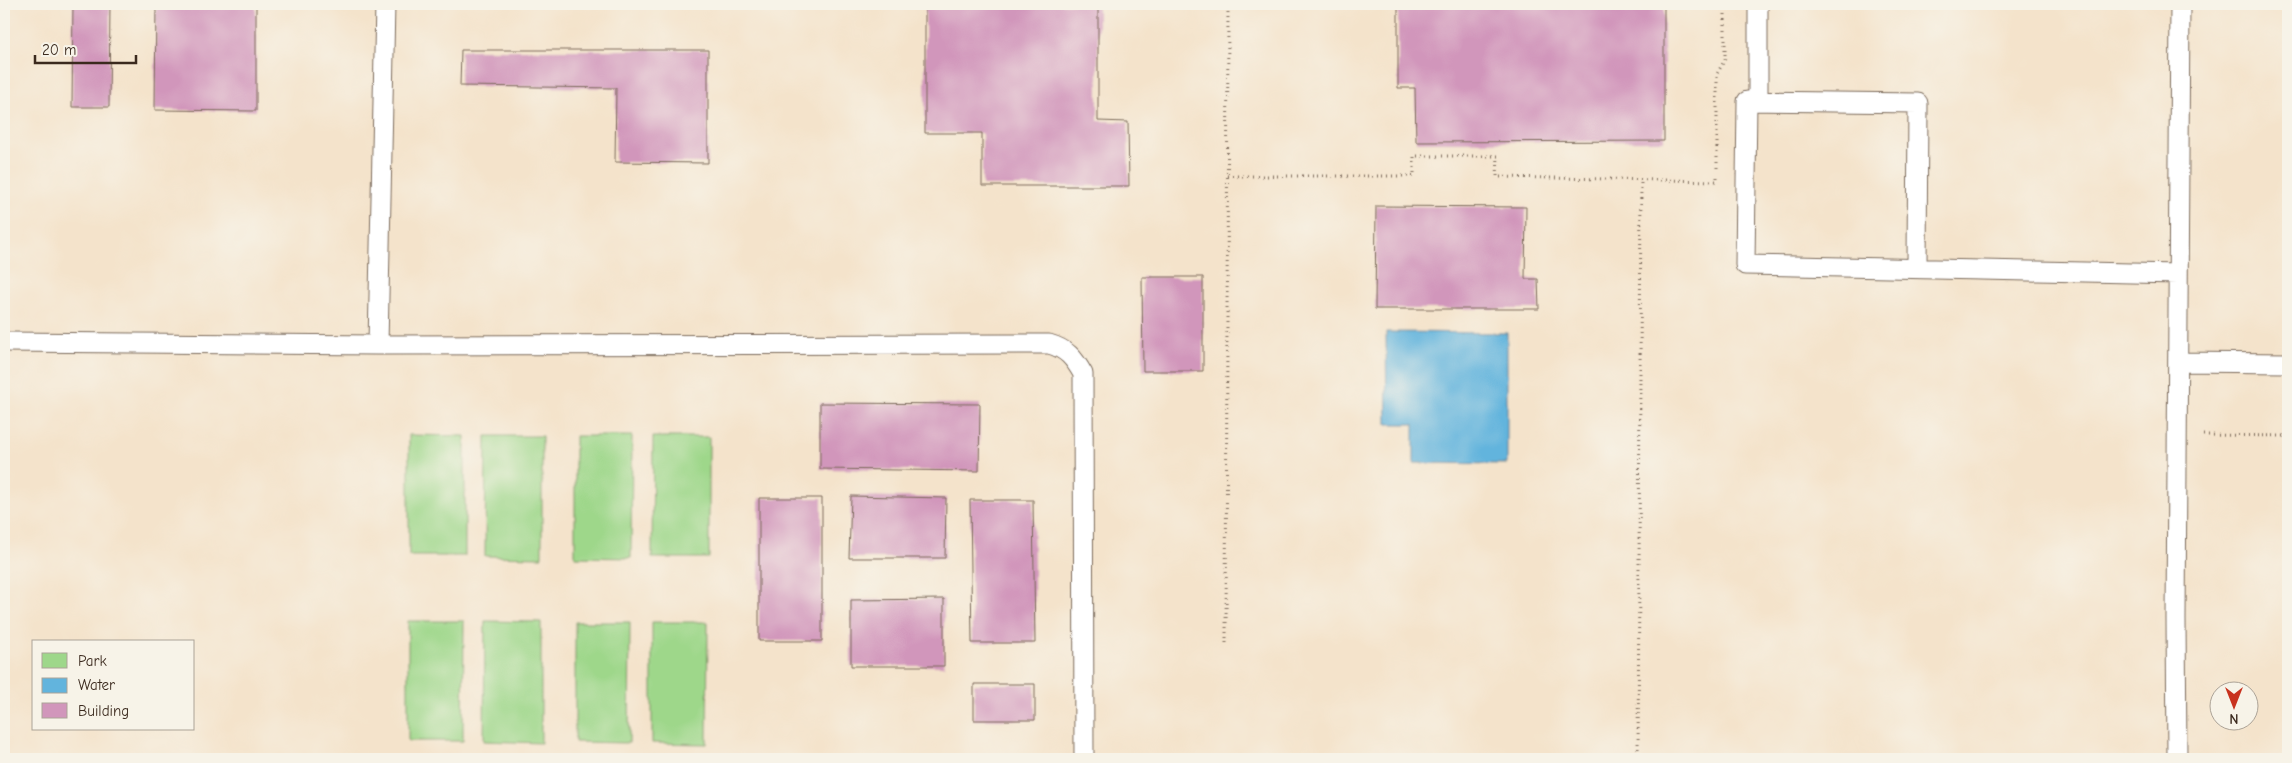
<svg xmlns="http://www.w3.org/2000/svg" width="2292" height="763" font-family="'Comic Neue',sans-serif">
  <rect width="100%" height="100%" fill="#f7f3e8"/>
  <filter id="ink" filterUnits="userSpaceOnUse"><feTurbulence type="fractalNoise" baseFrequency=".02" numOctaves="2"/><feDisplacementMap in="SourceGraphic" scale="10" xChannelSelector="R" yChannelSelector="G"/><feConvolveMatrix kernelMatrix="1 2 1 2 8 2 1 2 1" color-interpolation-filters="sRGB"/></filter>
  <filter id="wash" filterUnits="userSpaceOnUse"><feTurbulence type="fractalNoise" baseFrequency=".0096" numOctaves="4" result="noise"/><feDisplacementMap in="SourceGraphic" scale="20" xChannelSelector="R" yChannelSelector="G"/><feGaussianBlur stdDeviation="1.12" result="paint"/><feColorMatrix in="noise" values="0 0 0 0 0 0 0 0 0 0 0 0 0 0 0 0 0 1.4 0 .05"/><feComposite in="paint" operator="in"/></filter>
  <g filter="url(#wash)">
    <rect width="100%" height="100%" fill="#f4e3cb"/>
    <path fill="#9ed78a" stroke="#6c8054" d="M 409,435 L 465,436 L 465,556 L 409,556 Z
      M 486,436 L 542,436 L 542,557 L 485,556 Z
      M 575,436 L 632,436 L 631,558 L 575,557 Z
      M 653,437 L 709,437 L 709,558 L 652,558 Z
      M 408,621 L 464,621 L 463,741 L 408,741 Z
      M 485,621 L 541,622 L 541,743 L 484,741 Z
      M 575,622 L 630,622 L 629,743 L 575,742 Z
      M 652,622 L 708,622 L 707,744 L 652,743 Z"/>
    <path fill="#62b4dd" stroke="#4e6f7e" d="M 1386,332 L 1507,333 L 1507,464 L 1414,463 L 1414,424 L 1387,424 Z"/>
    <g id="blocks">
      <path fill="#d196bb" d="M 73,4 L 110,4 L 109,107 L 72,107 Z
        M 156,4 L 256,4 L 256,111 L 155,110 Z
        M 925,4 L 1098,4 L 1098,121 L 1128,122 L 1129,186 L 982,186 L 982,133 L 925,133 Z
        M 1398,4 L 1664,4 L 1664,141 L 1416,142 L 1415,88 L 1398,88 Z
        M 461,50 L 708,50 L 708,163 L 615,162 L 616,88 L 460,86 Z
        M 1376,206 L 1526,207 L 1525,279 L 1538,279 L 1539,309 L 1375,309 Z
        M 1142,277 L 1203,277 L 1203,371 L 1143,371 Z
        M 820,403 L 980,404 L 979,471 L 820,469 Z
        M 851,496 L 946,498 L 945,558 L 849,558 Z
        M 759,498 L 822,498 L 822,641 L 759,641 Z
        M 970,500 L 1033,500 L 1035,643 L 972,643 Z
        M 944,599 L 944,666 L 851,666 L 851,600 Z
        M 974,684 L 1035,684 L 1035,720 L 974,720 Z"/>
    </g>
  </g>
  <g filter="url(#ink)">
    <use href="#blocks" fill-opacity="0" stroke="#7c6b5b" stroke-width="1"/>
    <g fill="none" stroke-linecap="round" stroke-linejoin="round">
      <defs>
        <path id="lane" d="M 1758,4 L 1758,101
          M 1917,267 L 1918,103 L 1747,101 L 1745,265 L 2178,274
          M 4,342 L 378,345 L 1049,344 C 1067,349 1074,358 1083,374 L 1084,759
          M 378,345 L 385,4
          M 2178,362 L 2288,363
          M 2177,759 L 2176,619 L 2180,4"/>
      </defs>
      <use href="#lane" stroke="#7c6b5b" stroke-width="21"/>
      <path stroke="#7c6b5b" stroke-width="3" stroke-dasharray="1 4" stroke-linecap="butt" d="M 1717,168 L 1717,74 L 1725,59 L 1725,4
        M 1227,176 L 1414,176 L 1414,156 L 1498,156 L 1497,177 L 1717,181 L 1717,177
        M 2203,435 L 2288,436
        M 1226,643 L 1228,4
        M 1638,759 L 1641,179"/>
      <use href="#lane" stroke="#fff" stroke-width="19"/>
    </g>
  </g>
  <rect width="2292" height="763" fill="none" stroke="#f7f3e8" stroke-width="20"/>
  <rect x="32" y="640" width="162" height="90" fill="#f7f3e8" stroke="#aca397"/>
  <rect x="42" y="653" width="25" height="15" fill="#9ed78a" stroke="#aca397"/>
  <text x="78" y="666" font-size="15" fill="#3b2a1e">Park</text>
  <rect x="42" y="678" width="25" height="15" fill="#62b4dd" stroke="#aca397"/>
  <text x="78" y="690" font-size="15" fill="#3b2a1e">Water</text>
  <rect x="42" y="703" width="25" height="15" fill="#d196bb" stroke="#aca397"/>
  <text x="78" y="716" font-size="15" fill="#3b2a1e">Building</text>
  <g transform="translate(2234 706) rotate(180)"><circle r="24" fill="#f7f3e8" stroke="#aca397"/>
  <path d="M0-4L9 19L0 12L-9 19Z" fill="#c8321e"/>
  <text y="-8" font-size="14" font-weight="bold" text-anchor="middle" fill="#3b2a1e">N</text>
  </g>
  <path d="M35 55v8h101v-8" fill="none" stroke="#3b2a1e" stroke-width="2.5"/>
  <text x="42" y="55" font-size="15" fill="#3b2a1e" stroke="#f7f3e8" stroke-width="4" paint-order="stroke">20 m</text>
</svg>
